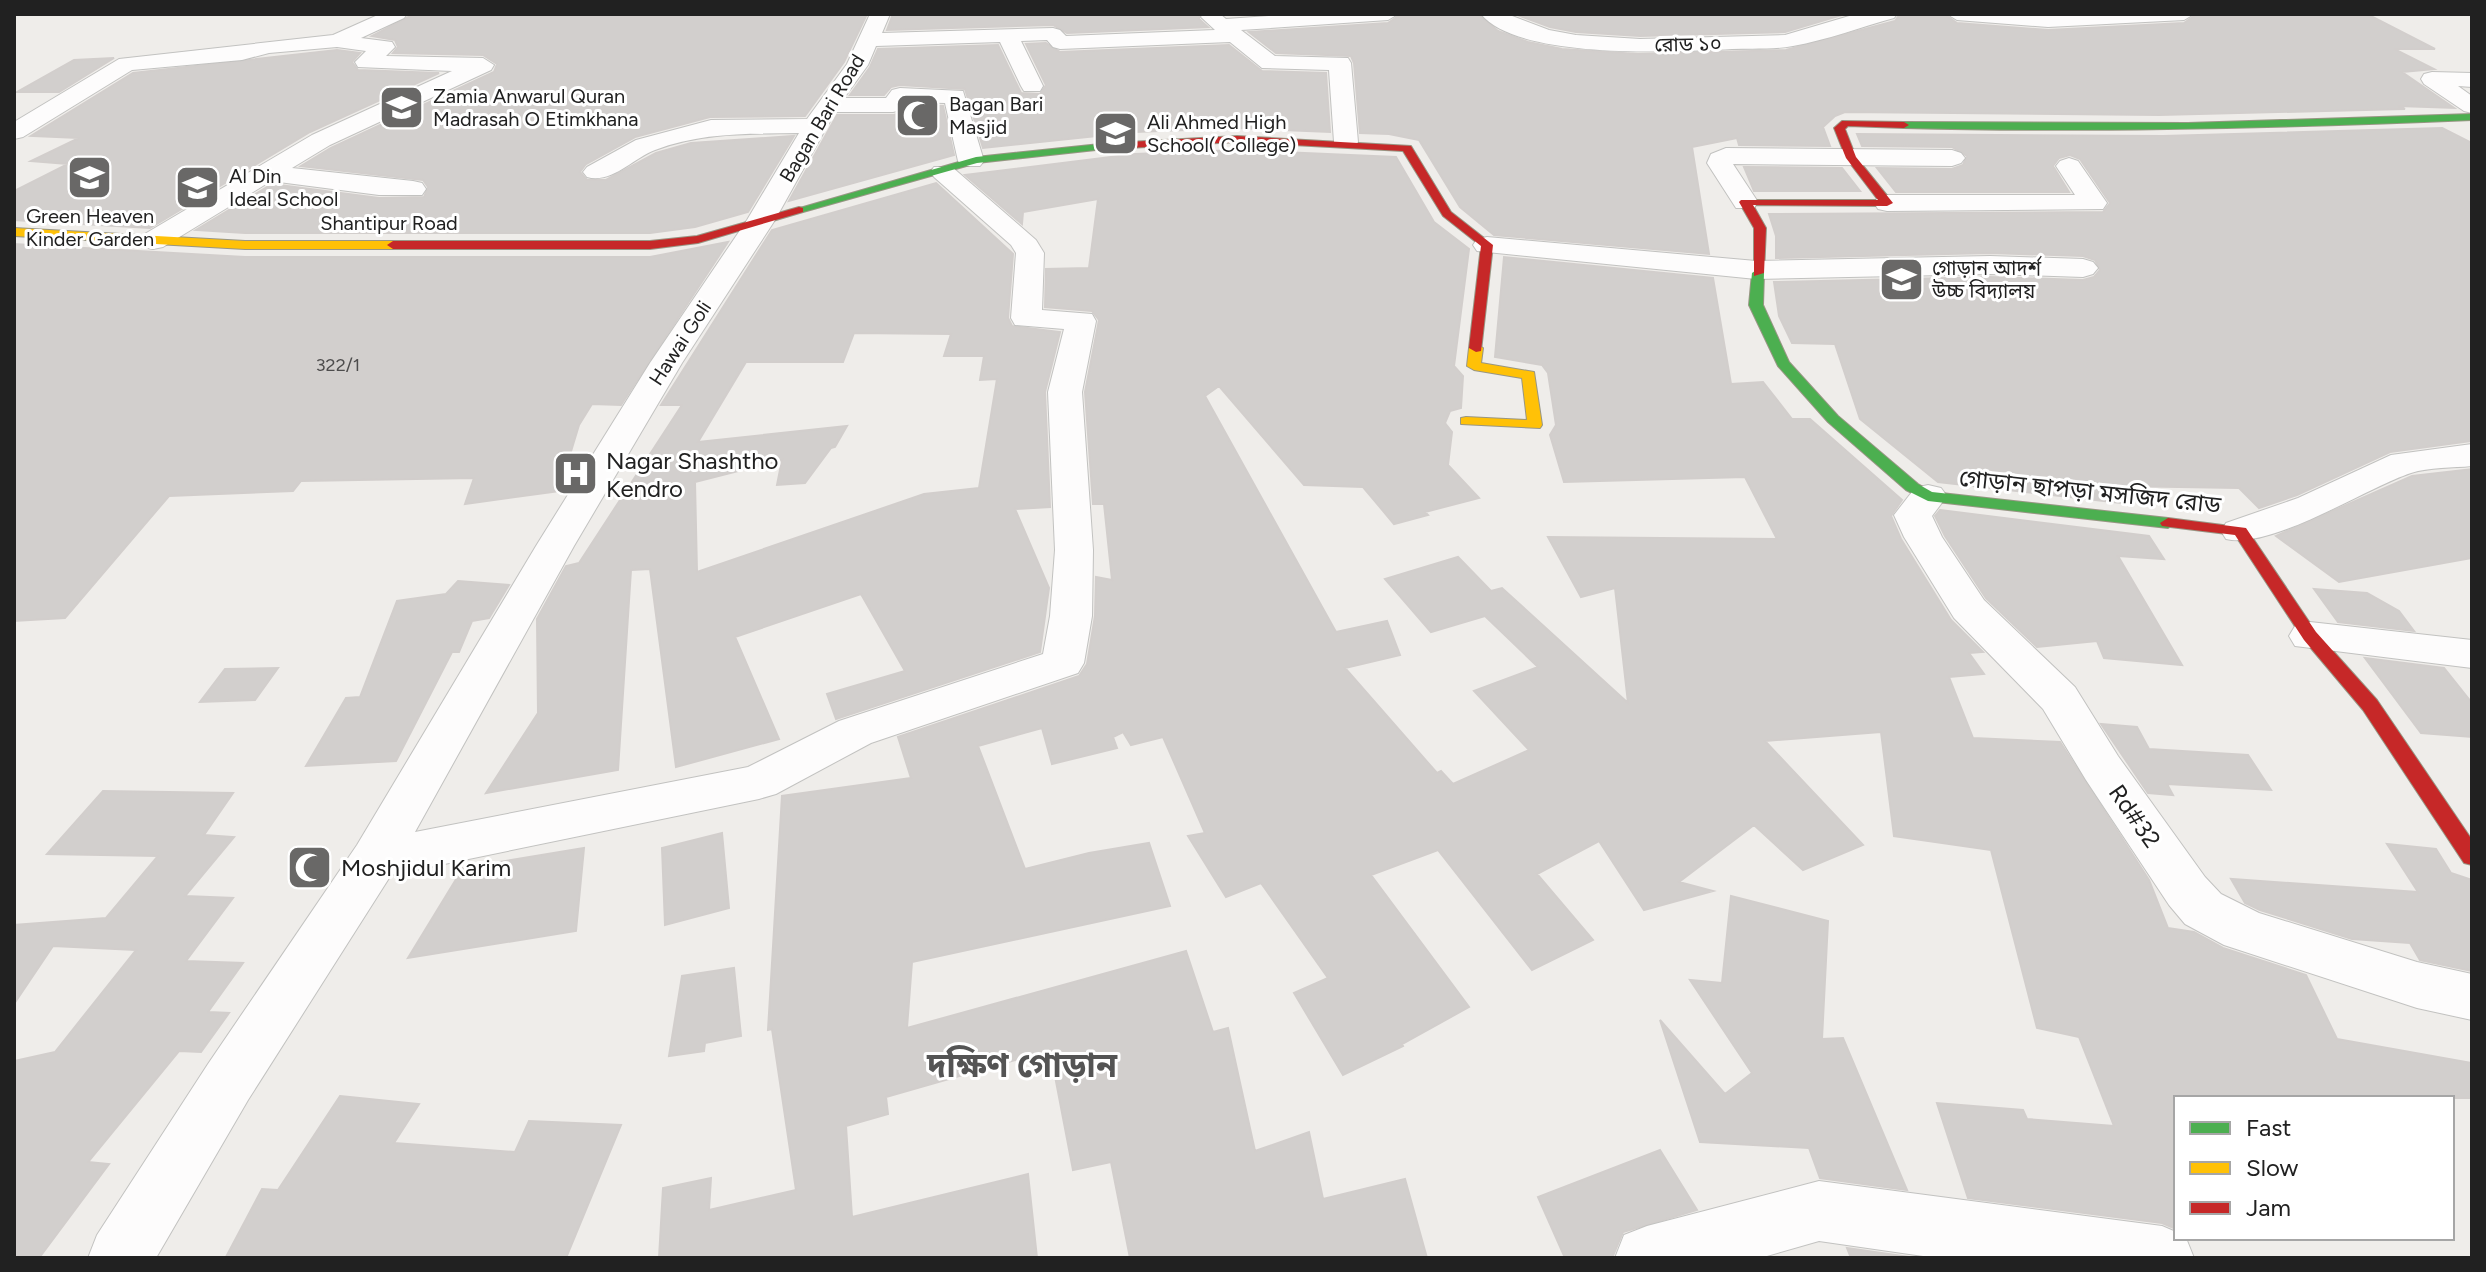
<svg xmlns="http://www.w3.org/2000/svg" width="2486" height="1272" font-family="Figtree,'Noto Sans Bengali',sans-serif">
  <rect width="100%" height="100%" fill="#efedea"/>
  <path fill="#d2cfcd" stroke="#d2cecc" stroke-width="2" fill-rule="evenodd" d="M 414,14 L 867,14 L 844,62 L 805,116 L 710,117 L 635,137 L 586,164 L 580,172 L 587,180 L 606,180 L 656,153 L 691,143 L 794,136 L 748,212 L 695,227 L 650,233 L 245,233 L 196,230 L 272,184 L 379,198 L 424,197 L 428,187 L 423,180 L 301,166 L 331,148 L 494,72 L 497,64 L 483,55 L 393,53 L 398,47 L 395,40 L 372,36 Z
    M 893,14 L 1199,14 L 1199,19 L 1208,27 L 1067,33 L 1053,25 L 887,30 Z
    M 1401,14 L 1478,14 L 1498,31 L 1528,42 L 1562,49 L 1638,54 L 1786,50 L 1895,21 L 1900,14 L 1944,14 L 1957,23 L 2048,30 L 2184,23 L 2197,14 L 2367,14 L 2435,49 L 2394,49 L 2434,69 L 2402,72 L 2454,108 L 2398,106 L 2405,109 L 2159,115 L 1845,112 L 1835,116 L 1823,127 L 1830,146 L 1739,145 L 1737,138 L 1692,147 L 1709,254 L 1494,235 L 1460,207 L 1419,140 L 1389,134 L 1360,133 L 1354,63 L 1351,56 L 1276,53 L 1249,32 L 1388,23 Z
    M 1515,14 L 1607,16 L 1845,14 L 1785,32 L 1640,36 L 1576,32 L 1550,27 Z
    M 1046,43 L 1060,52 L 1229,45 L 1262,71 L 1326,73 L 1330,132 L 1237,128 L 1135,132 L 983,148 L 965,89 L 900,85 L 891,87 L 884,95 L 850,95 L 870,67 L 878,49 L 998,45 L 1021,93 L 1040,94 L 1046,85 L 1026,44 Z
    M 337,50 L 360,53 L 352,62 L 358,70 L 439,73 L 310,132 L 150,228 L 14,220 L 14,191 L 68,164 L 31,161 L 79,138 L 31,136 L 133,73 Z
    M 114,58 L 59,92 L 17,92 L 74,60 Z
    M 908,105 L 943,106 L 954,155 L 789,201 L 837,115 L 894,115 L 903,112 Z
    M 2442,128 L 2472,143 L 2472,441 L 2390,452 L 2297,495 L 2259,508 L 2239,488 L 2118,486 L 2130,504 L 1938,482 L 1860,419 L 1835,344 L 1792,343 L 1779,316 L 1774,282 L 1990,277 L 2083,280 L 2094,277 L 2100,270 L 2095,260 L 2083,256 L 1990,253 L 1776,258 L 1776,236 L 1769,214 L 2103,212 L 2110,203 L 2080,159 L 2070,155 L 2059,158 L 2053,166 L 2069,192 L 1896,192 L 1877,168 L 1952,169 L 1963,165 L 1967,156 L 1952,147 L 1862,146 L 1857,134 L 2163,136 Z
    M 1237,150 L 1396,157 L 1434,222 L 1469,249 L 1454,366 L 1463,376 L 1461,408 L 1450,411 L 1445,423 L 1452,432 L 1448,465 L 1479,498 L 1425,512 L 1428,515 L 1394,524 L 1363,487 L 1304,485 L 1219,386 L 1205,396 L 1336,632 L 1387,621 L 1400,655 L 1345,668 L 1437,773 L 1441,771 L 1453,784 L 1529,750 L 1474,691 L 1538,667 L 1485,616 L 1431,632 L 1385,579 L 1458,557 L 1491,591 L 1502,588 L 1628,703 L 1615,588 L 1581,597 L 1548,537 L 1777,539 L 1745,477 L 1564,482 L 1550,435 L 1556,425 L 1548,373 L 1542,365 L 1495,357 L 1504,257 L 1713,278 L 1731,384 L 1763,382 L 1792,419 L 1810,419 L 1902,500 L 1891,516 L 1901,539 L 1951,620 L 1983,652 L 1969,653 L 1984,674 L 1949,677 L 1973,738 L 2060,742 L 2149,880 L 2168,928 L 2194,932 L 2223,948 L 2306,975 L 2337,1039 L 2472,1063 L 2472,1098 L 2176,1098 L 2176,1229 L 2162,1223 L 1968,1198 L 1937,1103 L 2023,1110 L 2027,1119 L 2114,1126 L 2079,1037 L 2037,1028 L 1991,850 L 1894,836 L 1881,732 L 1765,741 L 1863,845 L 1803,870 L 1754,825 L 1679,882 L 1713,891 L 1644,910 L 1599,841 L 1537,874 L 1593,940 L 1532,970 L 1438,850 L 1371,875 L 1469,1007 L 1402,1044 L 1403,1046 L 1343,1075 L 1294,993 L 1328,978 L 1261,883 L 1226,897 L 1188,836 L 1205,833 L 1163,737 L 1131,745 L 1123,732 L 1113,737 L 1117,748 L 1052,764 L 1042,728 L 978,746 L 1025,869 L 1089,853 L 1149,843 L 1170,906 L 912,962 L 907,1028 L 1186,951 L 1213,1032 L 1228,1028 L 1255,1151 L 1309,1132 L 1323,1199 L 1405,1179 L 1427,1258 L 1130,1258 L 1111,1162 L 1073,1170 L 1050,1050 L 886,1097 L 888,1114 L 846,1126 L 852,1217 L 1028,1174 L 1037,1258 L 659,1258 L 663,1188 L 711,1178 L 709,1210 L 796,1190 L 772,1029 L 768,1030 L 782,796 L 911,778 L 898,737 L 1079,676 L 1087,664 L 1095,616 L 1096,577 L 1112,580 L 1104,504 L 1093,504 L 1085,392 L 1099,320 L 1092,311 L 1045,307 L 1046,269 L 1089,268 L 1098,199 L 1023,212 L 1022,224 L 965,175 L 1135,154 Z
    M 1744,167 L 1842,168 L 1860,191 L 1754,191 Z
    M 936,183 L 1013,254 L 1008,318 L 1012,326 L 1060,332 L 1045,392 L 1050,507 L 1015,509 L 1049,588 L 1040,652 L 836,719 L 827,694 L 905,671 L 861,594 L 735,637 L 779,739 L 676,767 L 650,569 L 631,570 L 618,770 L 486,793 L 538,713 L 537,619 L 566,566 L 579,563 L 682,405 L 661,405 L 772,230 ZM 854,333 L 951,334 L 944,356 L 984,356 L 980,380 L 997,379 L 979,488 L 924,494 L 697,572 L 695,482 L 782,460 L 777,485 L 805,483 L 831,448 L 835,447 L 847,426 L 698,442 L 746,362 L 843,362 Z
    M 728,242 L 621,405 L 592,404 L 579,425 L 559,491 L 465,504 L 474,478 L 301,481 L 293,491 L 169,496 L 65,618 L 14,621 L 14,244 L 245,257 L 650,257 Z
    M 2472,469 L 2472,558 L 2339,582 L 2276,536 L 2412,476 Z
    M 1940,510 L 2149,536 L 2164,559 L 2118,556 L 2182,665 L 2104,658 L 2097,641 L 2037,647 L 1986,598 L 1945,536 L 1935,516 Z
    M 458,581 L 509,585 L 489,618 L 472,621 L 459,652 L 452,652 L 396,761 L 306,766 L 346,698 L 360,697 L 397,601 L 446,594 Z
    M 2314,589 L 2367,593 L 2399,611 L 2414,631 L 2338,622 Z
    M 2365,658 L 2444,668 L 2472,703 L 2472,737 L 2421,733 Z
    M 278,668 L 255,700 L 200,702 L 225,669 Z
    M 2101,724 L 2137,727 L 2149,749 L 2248,755 L 2271,790 L 2167,784 L 2173,795 L 2148,793 Z
    M 103,791 L 233,793 L 204,835 L 234,837 L 185,896 L 233,898 L 186,961 L 243,963 L 208,1012 L 229,1013 L 201,1052 L 179,1051 L 88,1162 L 109,1164 L 39,1258 L 14,1258 L 14,1061 L 55,1052 L 136,950 L 53,946 L 14,1004 L 14,925 L 106,918 L 158,856 L 47,854 Z
    M 722,833 L 729,908 L 665,925 L 662,848 Z
    M 2387,844 L 2436,849 L 2451,873 L 2472,880 L 2472,971 L 2420,960 L 2410,943 L 2352,939 L 2260,910 L 2245,903 L 2231,879 L 2418,892 Z
    M 584,848 L 576,931 L 408,958 L 463,868 Z
    M 1731,896 L 1828,921 L 1822,1039 L 1843,1038 L 1907,1190 L 1820,1178 L 1809,1148 L 1700,1142 L 1660,1020 L 1725,1094 L 1752,1073 L 1690,980 L 1722,983 Z
    M 734,968 L 741,1036 L 705,1043 L 704,1051 L 669,1056 L 682,976 Z
    M 340,1096 L 419,1104 L 394,1143 L 515,1152 L 529,1121 L 621,1125 L 566,1258 L 226,1257 L 262,1189 L 278,1190 Z
    M 1660,1150 L 1697,1210 L 1623,1232 L 1612,1258 L 1565,1258 L 1538,1197 Z
    M 1847,1248 L 1916,1258 L 1851,1258 Z"/>
  <g fill="none" stroke-linecap="round" stroke-linejoin="round">
    <defs>
      <path id="street" d="M 380,14 L 407,14 L 404,18 L 361,38 L 392,42 L 395,47 L 386,56 L 483,58 L 494,65 L 491,70 L 330,145 L 292,168 L 413,181 L 422,183 L 426,189 L 422,195 L 379,195 L 271,181 L 163,247 L 153,249 L 143,247 L 139,241 L 143,235 L 312,135 L 452,71 L 358,67 L 355,62 L 366,51 L 337,47 L 269,53 L 242,60 L 132,70 L 23,137 L 14,139 L 14,122 L 119,59 L 333,35 Z
        M 870,14 L 890,14 L 882,33 L 1053,28 L 1060,30 L 1066,36 L 1215,30 L 1201,17 L 1203,14 L 1220,14 L 1226,19 L 1296,14 L 1398,14 L 1388,20 L 1241,30 L 1275,56 L 1348,58 L 1351,63 L 1358,142 L 1355,147 L 1337,147 L 1334,142 L 1329,70 L 1262,68 L 1230,42 L 1060,49 L 1053,47 L 1047,40 L 1021,41 L 1043,86 L 1040,91 L 1024,91 L 1021,86 L 1000,42 L 876,46 L 868,65 L 844,98 L 886,98 L 892,90 L 900,88 L 963,91 L 984,161 L 980,166 L 962,166 L 958,161 L 945,103 L 907,102 L 901,110 L 893,112 L 835,112 L 775,220 L 682,363 L 574,546 L 415,832 L 748,767 L 839,721 L 1043,654 L 1050,616 L 1055,550 L 1048,392 L 1064,329 L 1015,325 L 1011,318 L 1016,253 L 1011,245 L 934,177 L 930,172 L 934,167 L 952,167 L 1036,240 L 1044,253 L 1042,310 L 1092,314 L 1096,321 L 1082,392 L 1093,550 L 1092,616 L 1084,663 L 1078,673 L 871,743 L 776,794 L 759,799 L 391,875 L 248,1100 L 156,1258 L 88,1258 L 97,1235 L 208,1064 L 357,845 L 536,546 L 650,363 L 747,220 L 799,133 C 749,134 702,132 655,150 C 633,158 612,184 587,177 L 583,172 L 587,167 L 636,140 L 711,120 L 807,119 L 847,64 Z
        M 1481,14 L 1507,14 L 1549,30 L 1576,35 L 1640,39 L 1785,35 L 1856,14 L 1897,14 L 1894,18 C 1861,27 1827,40 1793,46 C 1773,50 1752,48 1732,49 C 1677,52 1518,60 1481,14 Z
        M 1947,14 L 2194,14 L 2184,20 L 2048,27 L 1957,20 Z
        M 2432,72 L 2472,73 L 2472,87 L 2458,86 L 2472,96 L 2472,113 L 2464,111 L 2424,84 L 2421,79 L 2424,74 Z
        M 1726,148 L 1952,150 L 1961,153 L 1965,158 L 1961,163 L 1952,166 L 1733,164 L 1758,202 L 1754,208 L 1736,208 L 1707,163 L 1711,154 Z
        M 2069,158 L 2078,161 L 2107,203 L 2103,209 L 1887,211 L 1878,209 L 1874,203 L 1878,197 L 1887,195 L 2075,195 L 2056,166 L 2060,161 Z
        M 1487,237 L 1756,261 L 1990,256 L 2083,259 L 2093,262 L 2098,268 L 2093,274 L 2083,277 L 1990,274 L 1756,279 L 1477,251 L 1473,245 L 1477,239 Z
        M 2472,444 L 2472,466 C 2453,468 2429,467 2411,473 C 2366,488 2271,550 2226,539 L 2221,531 L 2226,523 L 2298,498 L 2391,455 Z
        M 1928,485 L 1941,488 L 1947,496 L 1932,516 L 1942,537 L 1984,600 L 2075,687 L 2118,756 L 2205,877 L 2221,894 L 2259,913 L 2417,962 L 2472,974 L 2472,1020 L 2417,1008 L 2224,945 L 2185,924 L 2169,905 L 2086,780 L 2043,709 L 1954,618 L 1904,537 L 1894,515 L 1915,488 Z
        M 2310,622 L 2472,640 L 2472,668 L 2295,646 L 2289,636 L 2295,626 Z
        M 1819,1181 L 2162,1226 L 2176,1232 L 2176,1238 L 2186,1238 L 2194,1258 L 1937,1258 L 1819,1241 L 1760,1258 L 1615,1258 L 1624,1235 L 1647,1226 Z"/>
      <path id="fast" d="M 2472,114 L 2472,120 C 2283,128 2094,133 1904,128 L 1899,125 L 1904,122 L 2188,123 Z
        M 1110,143 L 1115,146 L 1114,148 L 977,163 L 803,212 L 793,210 L 976,157 Z
        M 1758,269 L 1764,273 L 1763,305 L 1789,362 L 1838,416 L 1918,484 L 1932,492 L 2168,518 L 2176,523 L 2168,528 L 1928,501 L 1906,490 L 1828,422 L 1778,366 L 1749,305 L 1752,273 Z"/>
      <path id="slow" d="M 14,228 L 245,241 L 393,241 L 399,245 L 393,249 L 245,249 L 14,236 Z
        M 1476,344 L 1483,348 L 1481,363 L 1534,372 L 1542,425 L 1540,428 L 1461,424 L 1461,418 L 1466,417 L 1527,420 L 1522,378 L 1474,370 L 1467,366 L 1469,348 Z"/>
      <path id="jam" d="M 1842,121 L 1904,122 L 1909,125 L 1904,128 L 1848,126 L 1845,129 L 1856,157 L 1893,203 L 1887,206 L 1753,205 L 1766,228 L 1764,273 L 1754,276 L 1754,228 L 1739,202 L 1741,200 L 1878,200 L 1846,158 L 1834,128 Z
        M 1237,136 L 1411,146 L 1451,212 L 1493,245 L 1481,351 L 1476,352 L 1469,348 L 1481,246 L 1443,216 L 1403,151 L 1237,142 L 1110,149 L 1105,146 L 1110,143 Z
        M 799,207 L 803,208 L 803,212 L 698,243 L 650,249 L 393,249 L 387,245 L 393,241 L 650,241 L 697,236 Z
        M 2168,518 L 2246,528 L 2316,632 L 2377,700 L 2472,840 L 2472,865 L 2464,863 L 2363,710 L 2304,640 L 2235,535 L 2162,526 L 2160,523 Z"/>
    </defs>
    <use href="#street" stroke="#c2c2c0" stroke-width="2"/>
    <use href="#fast" stroke="#989684" stroke-width="2"/>
    <use href="#slow" stroke="#989684" stroke-width="2"/>
    <use href="#jam" stroke="#989684" stroke-width="2"/>
    <use href="#street" fill="#fdfcfc" fill-rule="evenodd"/>
    <use href="#fast" fill="#4caf50" fill-rule="evenodd"/>
    <use href="#slow" fill="#ffc107" fill-rule="evenodd"/>
    <use href="#jam" fill="#c62828" fill-rule="evenodd"/>
  </g>
  <defs>
    <symbol id="school-square" viewBox="-11 -11 22 22"><rect x="-9" y="-9" width="18" height="18" rx="4" fill="#696867" stroke="#fff"/><path d="M0-5L7-2L0 1L-7-2ZM-4 1L0 2.5L4 1V4Q0 6-4 4Z" fill="#fff"/></symbol>
    <symbol id="mosque-square" viewBox="-11 -11 22 22"><rect x="-9" y="-9" width="18" height="18" rx="4" fill="#696867" stroke="#fff"/><path d="M3.5-4.9A6 6 0 1 0 3.5 4.9A5 5 0 1 1 3.5-4.9Z" fill="#fff"/></symbol>
    <symbol id="university-square" viewBox="-11 -11 22 22"><rect x="-9" y="-9" width="18" height="18" rx="4" fill="#696867" stroke="#fff"/><path d="M0-5L7-2L0 1L-7-2ZM-4 1L0 2.5L4 1V4Q0 6-4 4Z" fill="#fff"/></symbol>
    <symbol id="hospital-square" viewBox="-11 -11 22 22"><rect x="-9" y="-9" width="18" height="18" rx="4" fill="#696867" stroke="#fff"/><path d="M-5-5h3v3.5h4V-5h3V5h-3V1.5h-4V5h-3Z" fill="#fff"/></symbol>
  </defs>
  <g fill-rule="evenodd">
    <use href="#school-square" x="376" y="82" width="51" height="51"/>
    <use href="#mosque-square" x="892" y="90" width="51" height="51"/>
    <use href="#university-square" x="1090" y="108" width="51" height="51"/>
    <use href="#school-square" x="64" y="152" width="51" height="51"/>
    <use href="#school-square" x="172" y="162" width="51" height="51"/>
    <use href="#school-square" x="1876" y="254" width="51" height="51"/>
    <use href="#hospital-square" x="550" y="448" width="51" height="51"/>
    <use href="#mosque-square" x="284" y="842" width="51" height="51"/>
  </g>
  <g text-anchor="middle" dominant-baseline="central" stroke-width="6" stroke-linejoin="round" paint-order="stroke">
    <g font-size="18" fill="#4d4c4c">
      <text x="338" y="365">322/1</text>
    </g>
    <g font-size="20" fill="#212121" stroke="#fff">
      <text transform="translate(1688 44) rotate(-1)">রোড ১০</text>
      <text transform="translate(822 118) rotate(-59)">Bagan Bari Road</text>
      <text x="389" y="223">Shantipur Road</text>
      <text transform="translate(680 343) rotate(-57)">Hawai Goli</text>
    </g>
    <g font-size="20" fill="#212121" stroke="#fff" text-anchor="start">
      <text x="433" y="96">Zamia Anwarul Quran<tspan x="433" dy="23">Madrasah O Etimkhana</tspan></text>
      <text x="949" y="104">Bagan Bari<tspan x="949" dy="23">Masjid</tspan></text>
      <text x="1147" y="122">Ali Ahmed High<tspan x="1147" dy="23">School( College)</tspan></text>
      <text x="229" y="176">Al Din<tspan x="229" dy="23">Ideal School</tspan></text>
      <text x="90" y="216" text-anchor="middle">Green Heaven<tspan x="90" dy="23">Kinder Garden</tspan></text>
      <text x="1932" y="268">গোড়ান আদর্শ<tspan x="1932" dy="23">উচ্চ বিদ্যালয়</tspan></text>
    </g>
    <g font-size="24" fill="#212121" stroke="#fff" text-anchor="start">
      <text x="606" y="460">Nagar Shashtho<tspan x="606" dy="28">Kendro</tspan></text>
      <text x="341" y="867">Moshjidul Karim</text>
    </g>
    <g font-size="24" fill="#212121" stroke="#fff">
      <text transform="translate(2090 491) rotate(6)">গোড়ান ছাপড়া মসজিদ রোড</text>
      <text transform="translate(2135 816) rotate(55)">Rd#32</text>
    </g>
    <g font-size="34" font-weight="bold" fill="#545454" stroke="#fff">
      <text x="1022" y="1065">দক্ষিণ গোড়ান</text>
    </g>
  </g>
  <rect width="2486" height="1272" fill="none" stroke="#212121" stroke-width="32"/>
  <rect x="2174" y="1096" width="280" height="144" fill="#ffffff" stroke="#a6a6a6" stroke-width="2"/>
  <rect x="2190" y="1122" width="40" height="12" fill="#4caf50" stroke="#a6a6a6" stroke-width="2"/>
  <text x="2246" y="1136" font-size="24" fill="#212121">Fast</text>
  <rect x="2190" y="1162" width="40" height="12" fill="#ffc107" stroke="#a6a6a6" stroke-width="2"/>
  <text x="2246" y="1176" font-size="24" fill="#212121">Slow</text>
  <rect x="2190" y="1202" width="40" height="12" fill="#c62828" stroke="#a6a6a6" stroke-width="2"/>
  <text x="2246" y="1216" font-size="24" fill="#212121">Jam</text>
</svg>
